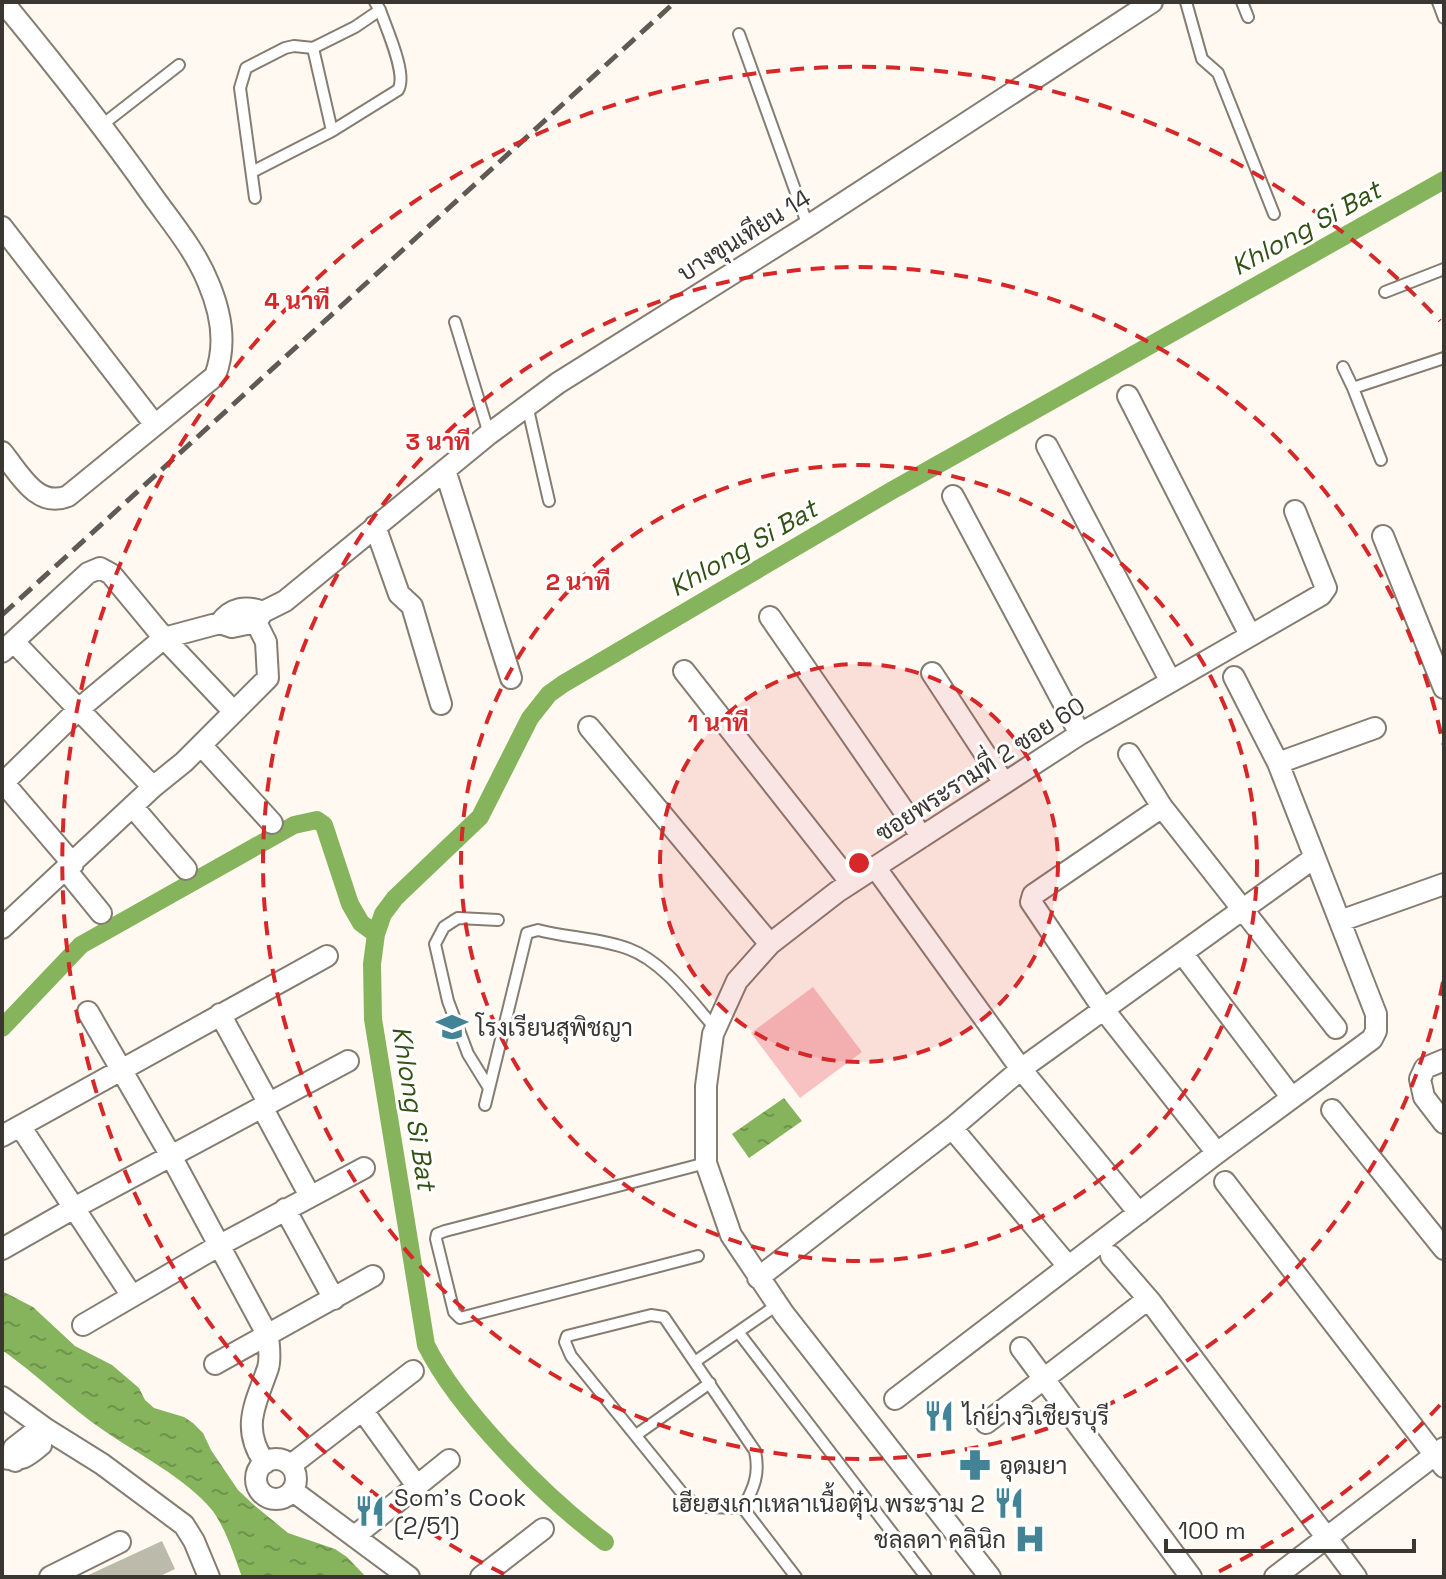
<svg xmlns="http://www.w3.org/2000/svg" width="1446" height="1579" font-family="'Space Grotesk',Sarabun,sans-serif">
  <defs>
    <pattern id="water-ripples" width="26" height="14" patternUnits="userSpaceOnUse" patternTransform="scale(2)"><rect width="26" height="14" fill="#86b45d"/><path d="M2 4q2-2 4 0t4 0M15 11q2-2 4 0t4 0" fill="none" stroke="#6f934d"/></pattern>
  </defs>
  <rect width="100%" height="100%" fill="#fff9f1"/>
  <path fill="#f8c2c3" d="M 813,987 L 862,1052 L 800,1098 L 751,1033 Z"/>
  <path fill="url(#water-ripples)" d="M 784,1098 L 802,1121 L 749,1158 L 732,1134 Z
    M 2,1291 L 33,1307 L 75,1346 L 112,1365 L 139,1388 L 145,1400 L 154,1408 L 184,1417 L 193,1423 L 203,1433 L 211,1450 L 238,1490 L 254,1505 L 288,1533 L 335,1549 L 347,1557 L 366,1577 L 242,1577 C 234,1555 226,1529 212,1510 C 186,1478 136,1453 103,1430 C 68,1406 38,1375 2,1350 Z"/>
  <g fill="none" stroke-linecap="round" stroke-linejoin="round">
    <path stroke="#86b45d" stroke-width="18" d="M 2,1028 L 81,945 L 294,825 L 317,820 L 324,825 L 350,904 L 361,923 L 376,934
      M 605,1542 C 545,1497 459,1411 426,1345 L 373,1019 L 372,964 L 376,934 L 383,914 L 395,898 L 480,817 L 530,718 L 549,694 L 563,684 L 891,491 L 1444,180"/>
  </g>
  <path fill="#bbbaab" d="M 162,1541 L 175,1569 L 158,1577 L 84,1577 Z"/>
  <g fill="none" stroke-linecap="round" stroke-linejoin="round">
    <defs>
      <path id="service" d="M 1186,2 L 1202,59 L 1218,73 L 1274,214
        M 1242,2 L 1248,17
        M 1438,2 L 1444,18
        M 739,34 L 808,226
        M 102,125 L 179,65
        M 332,131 L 398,90 C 408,75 386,28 380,10
        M 252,172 L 332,131 L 313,48
        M 255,198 L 240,88 L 246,68 L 285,48 L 294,46 L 313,48 L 355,27 L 380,10 L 375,2
        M 1385,292 L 1444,269
        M 455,322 L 489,434
        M 1343,367 L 1353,388
        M 527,405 L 549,501
        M 1381,460 L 1353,388 L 1444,358
        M 489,1088 L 468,1054 L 448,1001 L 435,944 L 444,927 L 458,918 L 498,920
        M 485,1105 L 527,933 L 538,930 C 568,938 601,938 629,949 C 664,962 691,1001 715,1028
        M 698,1256 L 460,1318 L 454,1312 L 436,1239 L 437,1234 L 445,1231 L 706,1163
        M 739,1333 L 926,1577
        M 696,1361 L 777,1305
        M 636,1435 L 710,1383
        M 743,1508 C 754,1488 760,1474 755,1451 L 664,1317 L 651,1315 L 567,1336 L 565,1342 L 571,1356 L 687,1499 L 705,1507 L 743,1508 L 796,1577"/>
      <path id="minor" d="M 2,227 L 155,425
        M 1128,396 L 1250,635
        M 1047,446 L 1170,680
        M 2,452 C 19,473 37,509 68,496 L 215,376 C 227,345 221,312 208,282 C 195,250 172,223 152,195 C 105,128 55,65 3,2
        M 445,470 L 511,678
        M 953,496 L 1080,734
        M 375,526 L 399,594 L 412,606 L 441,704
        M 1383,536 L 1444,688
        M 770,617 L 922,837
        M 220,623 C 231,608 246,605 263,612
        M 14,642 L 153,787
        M 2,652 L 88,573 L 100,568 L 111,574 L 164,638 L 234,712
        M 684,671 L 851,883
        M 932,673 L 1004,783
        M 589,727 L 770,944
        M 201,745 L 272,823
        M 1129,754 L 1162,807 L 1336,1028
        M 1278,763 L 1375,728
        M 2,781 L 73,864
        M 2,784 L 80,708 L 164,638 L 220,623 L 232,627 L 256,622 L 263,612 L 285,601 L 489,434 L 558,383 L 808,226 L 1152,2
        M 133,807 L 186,869
        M 1162,807 L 1033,895 L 1031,902 L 1104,1010 L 1217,1153
        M 875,867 L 1021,1069 L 1139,1213
        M 66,870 L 101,913
        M 1340,921 L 1444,884
        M 2,928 L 153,787 L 184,762 L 268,678 L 266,642 L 256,622
        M 1182,953 L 1292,1098
        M 88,1012 L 171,1156 L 268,1336 C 269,1347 271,1358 268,1368 C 256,1403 240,1428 265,1463
        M 220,1014 L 268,1102
        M 1444,1060 L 1425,1068 L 1420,1079 L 1424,1097 L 1444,1123
        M 262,1107 L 310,1196
        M 1332,1110 L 1444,1249
        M 20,1126 L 132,1296
        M 952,1128 L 1068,1266
        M 2,1136 L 327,956
        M 1225,1182 L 1444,1467
        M 285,1209 L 334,1299
        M 2,1249 L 74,1208 L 348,1061
        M 1111,1256 L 1150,1301
        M 758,1278 L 952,1128 L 1021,1069 L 1314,858
        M 83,1325 L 220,1245 L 364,1168
        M 1021,1348 L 1191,1577
        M 215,1364 L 373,1276
        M 2,1397 L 46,1429 L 102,1464 L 184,1525 L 194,1541 L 209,1577
        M 895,1399 L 1217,1153 L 1372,1039 L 1376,1031 L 1376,1014 L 1278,763 L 1234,677
        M 363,1411 L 417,1486
        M 986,1423 L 1139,1306 L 1150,1301 L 1356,1577
        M 2,1458 C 21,1462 27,1457 41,1445 L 39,1435
        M256 1479a20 20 0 1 1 40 0a20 20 0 1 1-40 0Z
        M 15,1461 L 14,1448 L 32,1434 L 39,1435 L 46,1429
        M 291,1465 L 413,1371
        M 293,1491 L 409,1577
        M 356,1535 L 449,1460
        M 50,1577 L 120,1542
        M 481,1577 L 543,1529
        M 990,1577 L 784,1314 L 731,1235 L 706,1163 L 706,1086 L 713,1034 L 737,981 L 770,944 L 837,892 L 1080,734 L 1321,595 L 1326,588 L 1295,511
        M 1275,1577 L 1444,1448"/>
    </defs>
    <use href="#service" stroke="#867d72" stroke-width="14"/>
    <use href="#minor" stroke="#867d72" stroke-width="24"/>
    <use href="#service" stroke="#fff" stroke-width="10"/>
    <use href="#minor" stroke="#fff" stroke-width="20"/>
    <path stroke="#5e5a55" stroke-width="5" stroke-dasharray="16 8" stroke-linecap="butt" d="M 2,615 L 675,2"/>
  </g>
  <circle cx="859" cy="863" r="199" fill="#d62828" fill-opacity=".12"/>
  <g fill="none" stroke="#d62828" stroke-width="4" stroke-dasharray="14 10">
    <circle cx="859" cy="863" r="199"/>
    <circle cx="859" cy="863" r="398"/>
    <path d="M1443 982A596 596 0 1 1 1443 744"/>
    <path d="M1440 1405A795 795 0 0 1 1214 1574M504 1574A795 795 0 1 1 1440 321"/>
  </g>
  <defs>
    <symbol id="school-bare" viewBox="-9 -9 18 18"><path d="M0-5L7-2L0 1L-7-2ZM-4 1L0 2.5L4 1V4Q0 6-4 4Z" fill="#428495" stroke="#fff" stroke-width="2.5" paint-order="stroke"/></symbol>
    <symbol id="restaurant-bare" viewBox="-9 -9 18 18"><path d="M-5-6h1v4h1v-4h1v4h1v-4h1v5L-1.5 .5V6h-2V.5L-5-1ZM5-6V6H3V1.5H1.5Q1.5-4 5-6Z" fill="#428495" stroke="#fff" stroke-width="2.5" paint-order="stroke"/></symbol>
    <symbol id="pharmacy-bare" viewBox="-9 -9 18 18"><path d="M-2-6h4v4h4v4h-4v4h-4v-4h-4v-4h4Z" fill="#428495" stroke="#fff" stroke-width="2.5" paint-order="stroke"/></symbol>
    <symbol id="hospital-bare" viewBox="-9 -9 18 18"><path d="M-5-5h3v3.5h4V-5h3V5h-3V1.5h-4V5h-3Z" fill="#428495" stroke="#fff" stroke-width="2.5" paint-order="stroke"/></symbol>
  </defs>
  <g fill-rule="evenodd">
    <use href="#school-bare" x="430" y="1005" width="44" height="44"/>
    <use href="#restaurant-bare" x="917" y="1394" width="44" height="44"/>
    <use href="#pharmacy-bare" x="953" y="1443" width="44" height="44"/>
    <use href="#restaurant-bare" x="987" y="1481" width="44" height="44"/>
    <use href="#restaurant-bare" x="348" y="1489" width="44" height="44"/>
    <use href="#hospital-bare" x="1008" y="1517" width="44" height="44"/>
  </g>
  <g text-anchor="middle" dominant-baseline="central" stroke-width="6" stroke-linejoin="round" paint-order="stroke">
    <g font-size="24" fill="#3a3631" stroke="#fff">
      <text transform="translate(744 235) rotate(-32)">บางขุนเทียน 14</text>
      <text transform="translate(980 769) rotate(-33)">ซอยพระรามที่ 2 ซอย 60</text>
    </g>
    <g font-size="24" fill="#3a3631" stroke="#fff" text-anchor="start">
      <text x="476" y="1027">โรงเรียนสุพิชญา</text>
      <text x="963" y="1416">ไก่ย่างวิเชียรบุรี</text>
      <text x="999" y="1465">อุดมยา</text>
      <text x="394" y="1497">Som's Cook<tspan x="394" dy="28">(2/51)</tspan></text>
      <text x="985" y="1503" text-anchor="end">เฮียฮงเกาเหลาเนื้อตุ๋น พระราม 2</text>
      <text x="1006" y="1539" text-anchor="end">ชลลดา คลินิก</text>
    </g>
    <g font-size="26" font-style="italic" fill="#335114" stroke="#fff">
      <text transform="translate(1306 228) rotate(-29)">Khlong Si Bat</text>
      <text transform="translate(743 548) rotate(-30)">Khlong Si Bat</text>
      <text transform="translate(414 1108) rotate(81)">Khlong Si Bat</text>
    </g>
  </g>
  <circle cx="859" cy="863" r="12" fill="#d62828" stroke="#fff" stroke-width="4"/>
  <g font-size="24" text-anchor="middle" font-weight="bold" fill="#d62828" stroke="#fff" stroke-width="6" stroke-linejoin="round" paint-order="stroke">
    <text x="297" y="309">4 นาที</text>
    <text x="438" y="450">3 นาที</text>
    <text x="578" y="590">2 นาที</text>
    <text x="718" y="731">1 นาที</text>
  </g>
  <rect width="1446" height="1579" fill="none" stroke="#3a3631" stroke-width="8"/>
  <path d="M1166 1539v12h248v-12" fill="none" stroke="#3a3631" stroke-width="4"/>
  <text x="1178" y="1539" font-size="24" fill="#3a3631" stroke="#ffffff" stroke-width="6" paint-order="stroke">100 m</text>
</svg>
